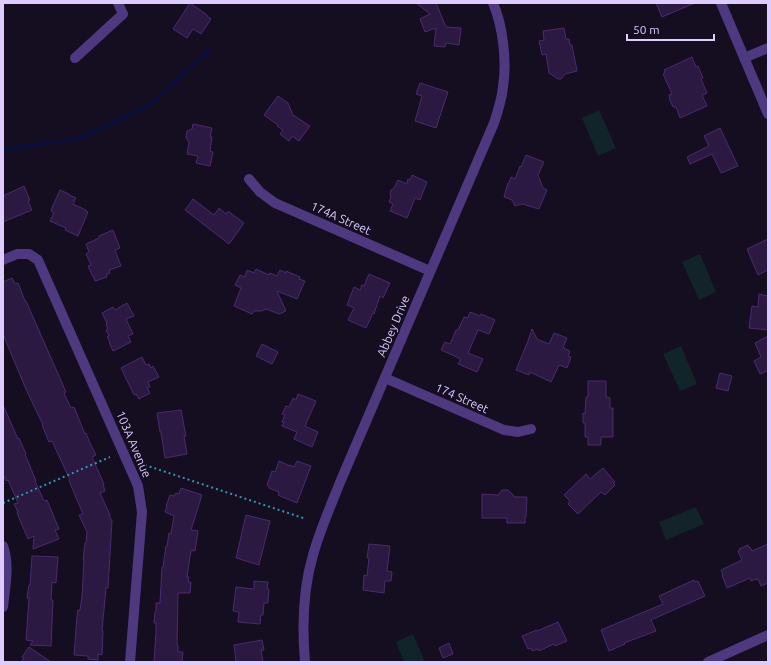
<svg xmlns="http://www.w3.org/2000/svg" width="771" height="665" font-family="Ubuntu,sans-serif">
  <rect width="100%" height="100%" fill="#150d20"/>
  <path fill="#10242a" d="M 599,110 L 616,148 L 598,156 L 582,118 Z
    M 700,254 L 716,292 L 699,300 L 682,262 Z
    M 681,346 L 697,384 L 680,391 L 663,354 Z
    M 696,507 L 704,524 L 666,540 L 659,522 Z
    M 413,634 L 425,662 L 404,662 L 396,642 Z"/>
  <g fill="none" stroke-linecap="round" stroke-linejoin="round">
    <path stroke="#090e3c" stroke-width="3.5" d="M 3,150 L 79,138 L 150,105 L 209,50"/>
  </g>
  <path fill="#2c1941" stroke="#4a2b6d" d="M 190,3 L 207,15 L 207,16 L 211,19 L 201,34 L 193,29 L 187,38 L 173,29 Z
    M 416,3 L 436,3 L 446,27 L 461,28 L 459,45 L 446,43 L 445,47 L 434,46 L 436,28 L 425,32 L 420,19 L 430,14 Z
    M 656,3 L 695,3 L 662,17 Z
    M 564,28 L 566,39 L 569,39 L 570,45 L 572,45 L 577,71 L 565,74 L 561,79 L 558,79 L 549,73 L 546,54 L 542,55 L 539,41 L 544,40 L 543,31 Z
    M 692,57 L 696,67 L 698,66 L 703,78 L 701,79 L 707,93 L 702,95 L 707,106 L 680,118 L 676,107 L 673,107 L 669,98 L 670,98 L 669,95 L 672,94 L 663,74 L 665,73 L 664,70 Z
    M 420,83 L 448,92 L 436,128 L 415,121 L 422,96 L 416,94 Z
    M 278,96 L 288,103 L 293,115 L 310,126 L 299,141 L 292,136 L 289,141 L 280,134 L 283,130 L 277,126 L 278,125 L 264,115 Z
    M 193,124 L 212,128 L 210,137 L 212,137 L 210,151 L 213,152 L 210,166 L 196,163 L 198,156 L 187,154 L 189,143 L 186,137 L 187,131 L 192,129 Z
    M 720,128 L 738,166 L 721,173 L 712,154 L 690,164 L 687,157 L 709,146 L 704,136 Z
    M 526,155 L 544,162 L 538,175 L 543,188 L 547,190 L 539,209 L 522,204 L 515,206 L 512,200 L 504,197 L 508,183 L 509,183 L 511,177 L 515,179 L 520,166 L 521,167 Z
    M 412,175 L 427,182 L 420,200 L 415,198 L 407,218 L 390,211 L 393,204 L 389,202 L 391,197 L 390,194 L 391,190 L 394,188 L 398,180 L 407,184 L 408,179 L 410,180 Z
    M 24,186 L 30,200 L 28,201 L 32,210 L 3,222 L 3,196 Z
    M 60,190 L 69,194 L 69,195 L 76,198 L 73,204 L 86,210 L 86,211 L 88,212 L 78,236 L 65,230 L 66,228 L 50,221 L 54,213 L 52,212 L 52,211 L 51,210 Z
    M 193,199 L 214,215 L 219,208 L 226,214 L 228,211 L 244,223 L 229,244 L 185,210 Z
    M 113,230 L 120,248 L 115,250 L 121,266 L 109,270 L 110,273 L 106,275 L 107,277 L 95,281 L 94,277 L 93,277 L 88,266 L 91,265 L 86,254 L 89,252 L 86,244 L 99,238 L 99,236 Z
    M 768,239 L 768,270 L 758,275 L 747,249 Z
    M 256,269 L 269,275 L 270,273 L 277,276 L 280,270 L 286,273 L 286,271 L 300,277 L 299,279 L 305,281 L 297,299 L 277,291 L 286,311 L 279,314 L 266,309 L 262,311 L 254,311 L 252,314 L 234,306 L 241,288 L 235,285 L 240,275 L 245,277 L 247,270 L 254,273 Z
    M 369,274 L 390,283 L 383,298 L 380,296 L 374,314 L 373,313 L 366,328 L 348,320 L 354,308 L 347,305 L 354,287 L 360,290 L 362,285 L 364,286 Z
    M 12,278 L 15,284 L 18,283 L 25,301 L 26,301 L 66,392 L 64,393 L 71,408 L 74,407 L 85,434 L 86,433 L 90,443 L 96,455 L 92,457 L 104,484 L 103,484 L 105,491 L 100,493 L 110,515 L 109,515 L 112,521 L 108,588 L 106,588 L 102,631 L 103,631 L 102,655 L 98,654 L 98,660 L 88,659 L 88,656 L 74,655 L 77,616 L 78,610 L 80,610 L 82,597 L 84,559 L 83,559 L 85,543 L 86,543 L 87,532 L 79,515 L 83,514 L 69,481 L 70,480 L 52,441 L 49,442 L 42,425 L 43,425 L 25,387 L 3,334 L 3,282 Z
    M 759,294 L 768,296 L 768,330 L 749,328 L 752,306 L 758,307 Z
    M 127,303 L 134,316 L 126,319 L 133,334 L 128,336 L 131,342 L 113,351 L 109,342 L 110,342 L 107,337 L 109,336 L 106,330 L 108,329 L 106,324 L 107,323 L 102,313 L 113,307 L 115,310 Z
    M 470,312 L 480,316 L 481,314 L 495,320 L 489,334 L 478,330 L 468,353 L 483,359 L 477,372 L 458,364 L 461,359 L 441,350 L 445,342 L 450,344 L 456,330 L 458,330 L 464,317 L 468,318 Z
    M 532,329 L 537,339 L 549,344 L 554,333 L 567,338 L 563,348 L 570,351 L 568,356 L 571,357 L 567,368 L 559,365 L 551,382 L 530,372 L 529,375 L 516,370 L 528,341 Z
    M 768,336 L 768,373 L 767,371 L 760,374 L 754,361 L 761,357 L 755,343 Z
    M 262,344 L 278,352 L 272,364 L 256,356 Z
    M 142,357 L 146,365 L 149,364 L 151,368 L 153,366 L 159,377 L 148,382 L 150,387 L 147,388 L 150,393 L 139,399 L 136,394 L 134,395 L 121,368 Z
    M 720,373 L 732,376 L 728,391 L 716,388 Z
    M 588,381 L 606,381 L 606,397 L 610,398 L 610,408 L 613,408 L 613,437 L 601,437 L 601,445 L 588,445 L 588,437 L 585,437 L 585,423 L 583,423 L 583,413 L 585,414 L 586,397 L 588,397 Z
    M 298,394 L 316,401 L 305,426 L 318,432 L 312,447 L 294,439 L 297,432 L 282,426 L 284,422 L 282,422 L 285,415 L 282,414 L 286,406 L 289,407 L 293,398 L 296,400 Z
    M 3,405 L 18,439 L 19,438 L 26,454 L 25,454 L 36,481 L 35,481 L 44,501 L 47,500 L 59,529 L 55,530 L 59,539 L 33,549 L 34,536 L 28,539 L 17,513 L 18,512 L 14,504 L 18,503 L 8,480 L 6,481 L 3,474 Z
    M 181,410 L 186,436 L 184,436 L 187,454 L 165,458 L 161,432 L 160,432 L 157,413 Z
    M 279,461 L 290,466 L 290,465 L 294,467 L 297,461 L 311,466 L 297,503 L 278,495 L 279,492 L 269,488 L 269,486 L 267,485 L 272,471 L 275,472 Z
    M 603,468 L 615,482 L 613,483 L 615,485 L 605,495 L 601,492 L 578,514 L 568,504 L 570,501 L 564,495 L 586,474 L 590,479 Z
    M 181,488 L 202,495 L 191,530 L 198,531 L 195,551 L 191,550 L 187,577 L 189,577 L 188,582 L 191,582 L 190,593 L 178,593 L 177,645 L 178,645 L 178,652 L 183,652 L 182,662 L 154,662 L 156,632 L 156,623 L 154,623 L 155,612 L 156,612 L 156,603 L 160,603 L 162,567 L 163,567 L 166,546 L 167,546 L 169,533 L 171,534 L 174,516 L 165,512 L 167,506 L 166,506 L 170,495 L 174,496 L 176,493 L 179,494 Z
    M 502,490 L 508,490 L 515,497 L 527,497 L 526,517 L 525,517 L 525,523 L 507,523 L 507,518 L 482,518 L 482,494 L 498,495 Z
    M 246,515 L 270,521 L 259,565 L 236,558 Z
    M 369,544 L 390,546 L 387,571 L 392,572 L 391,581 L 385,581 L 384,593 L 363,590 L 364,575 L 367,576 L 369,558 L 367,558 Z
    M 768,544 L 768,583 L 761,586 L 758,579 L 756,580 L 756,579 L 751,581 L 750,578 L 727,588 L 722,575 L 723,575 L 721,570 L 742,560 L 738,551 L 740,550 L 739,549 L 748,545 L 749,548 L 750,547 L 752,551 Z
    M 32,556 L 58,557 L 56,583 L 52,582 L 51,600 L 53,600 L 51,646 L 30,645 L 33,641 L 26,640 L 29,598 L 27,598 L 29,585 L 30,585 Z
    M 694,580 L 695,582 L 698,581 L 705,596 L 651,620 L 656,631 L 624,643 L 625,644 L 609,651 L 601,630 L 663,604 L 659,596 Z
    M 254,581 L 268,582 L 267,589 L 269,589 L 268,603 L 264,603 L 263,615 L 261,615 L 260,624 L 238,622 L 239,612 L 233,611 L 236,587 L 254,589 Z
    M 558,622 L 567,641 L 555,646 L 554,644 L 539,651 L 538,649 L 532,651 L 531,648 L 528,649 L 522,636 L 537,630 L 537,631 Z
    M 262,640 L 264,650 L 261,650 L 263,662 L 236,662 L 234,645 Z
    M 449,643 L 453,654 L 443,658 L 439,648 Z
    M 29,647 L 51,662 L 21,662 L 24,658 L 22,657 Z"/>
  <g fill="none" stroke-linecap="round" stroke-linejoin="round">
    <path stroke="#2e96b0" stroke-width="2" stroke-dasharray="2 3" stroke-linecap="butt" d="M 140,464 L 142,464 L 306,519
      M 3,503 L 110,457"/>
    <path stroke="#4e387f" stroke-width="10" d="M 721,3 L 768,114
      M 75,58 L 123,14 L 118,3
      M 744,58 L 768,48
      M 249,179 L 260,192 L 275,203 L 430,271
      M 3,260 L 17,254 L 29,254 L 38,260 L 138,486 L 142,512 L 130,662
      M 385,378 L 504,430 L 518,432 L 531,429
      M 3,546 C 10,564 5,588 3,607
      M 305,662 C 302,627 303,589 313,555 C 320,530 331,505 341,480 L 494,123 C 498,111 502,99 503,87 C 507,62 503,26 493,3
      M 708,662 L 768,635"/>
  </g>
  <g text-anchor="middle" dominant-baseline="central" stroke-width="3" stroke-linejoin="round" paint-order="stroke">
    <g font-size="12" fill="#dfccff" stroke="#150d20">
      <text transform="translate(341 218) rotate(24)">174A Street</text>
      <text transform="translate(393 326) rotate(-67)">Abbey Drive</text>
      <text transform="translate(462 398) rotate(24)">174 Street</text>
      <text transform="translate(134 444) rotate(67)">103A Avenue</text>
    </g>
  </g>
  <rect width="771" height="665" fill="none" stroke="#dfccff" stroke-width="8"/>
  <path d="M627 34v6h87v-6" fill="none" stroke="#dfccff" stroke-width="2"/>
  <text x="633" y="34" font-size="12" fill="#dfccff" stroke="#150d20" stroke-width="3" paint-order="stroke">50 m</text>
</svg>
